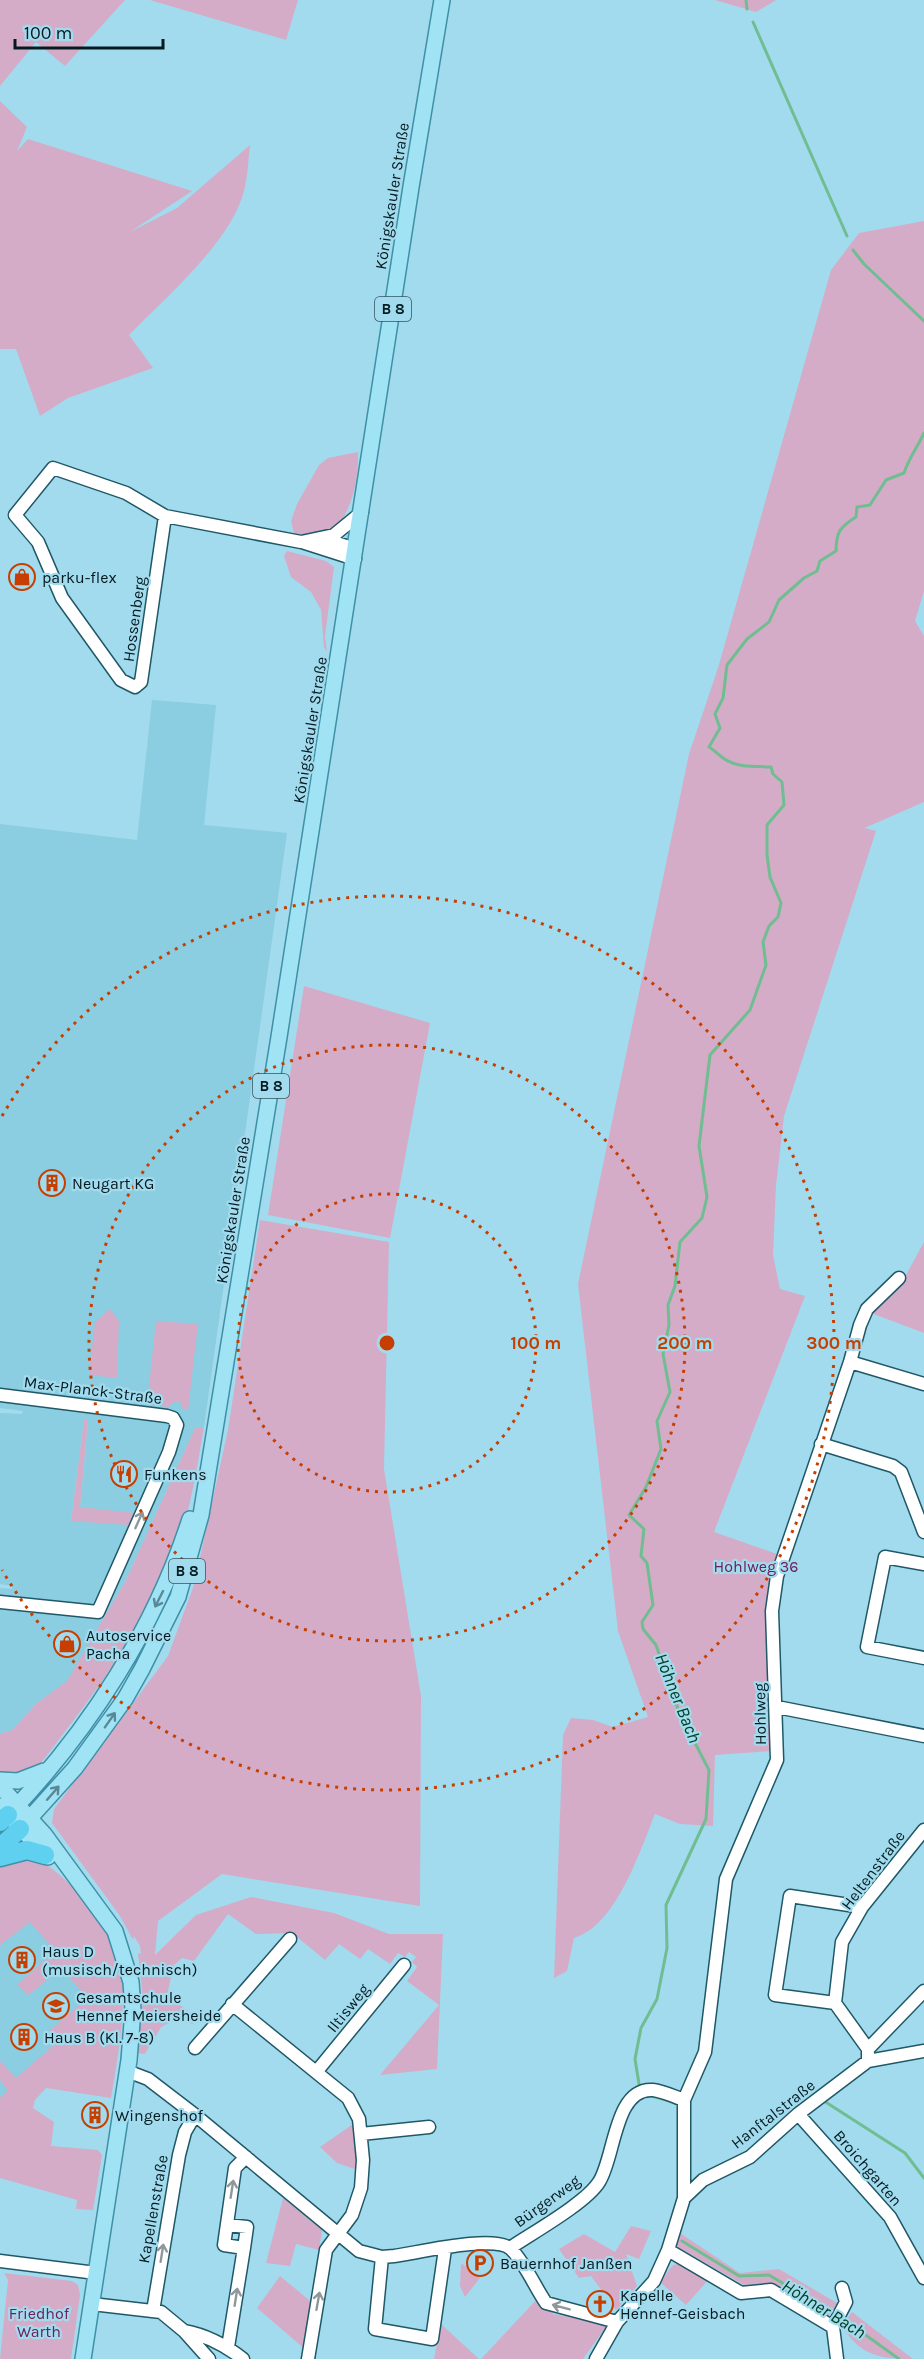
<svg xmlns="http://www.w3.org/2000/svg" width="924" height="2359" font-family="Karla,sans-serif">
  <rect width="100%" height="100%" fill="#a2dbed"/>
  <path fill="#8bcde1" fill-rule="evenodd" d="M 152,700 L 216,705 L 204,825 L 287,833 L 204,1427 L 195,1428 L 125,1582 L 67,1682 L 37,1703 L 12,1730 L 0,1734 L 0,1588 L 12,1589 L 12,1586 L 0,1584 L 0,1413 L 22,1414 L 23,1411 L 0,1408 L 0,824 L 137,840 ZM 84,1420 L 88,1421 L 80,1507 L 135,1514 L 71,1521 Z
    M 0,1895 L 111,1990 L 46,2070 L 0,2138 Z"/>
  <path fill="#d4acc7" d="M 0,0 L 125,0 L 65,66 L 36,42 L 0,86 Z
    M 150,0 L 298,0 L 286,40 Z
    M 715,0 L 776,0 L 756,12 Z
    M 0,101 L 27,127 L 17,151 L 28,139 L 192,191 L 130,232 L 177,208 L 250,145 C 248,160 248,176 244,191 C 231,242 165,298 129,335 L 153,368 L 68,398 L 40,416 L 16,349 L 0,349 Z
    M 924,221 L 924,591 L 915,621 L 924,636 L 924,802 L 853,833 L 865,828 L 876,831 L 784,1116 L 776,1185 L 773,1255 L 780,1289 L 805,1296 L 714,1532 L 780,1555 L 771,1751 L 715,1755 L 713,1826 L 680,1824 L 655,1814 C 640,1851 616,1926 574,1938 L 567,1971 L 554,1978 L 563,1735 L 571,1718 L 593,1720 L 613,1727 L 648,1717 L 618,1631 L 578,1284 L 689,754 L 718,668 L 831,270 L 859,233 Z
    M 358,452 C 359,482 351,513 331,535 L 306,538 L 294,533 L 291,521 L 297,504 L 319,465 L 328,458 Z
    M 287,551 L 326,561 L 334,567 L 325,636 L 327,652 L 324,647 L 321,610 L 311,592 L 291,577 L 284,556 Z
    M 304,986 L 430,1023 L 390,1238 L 268,1215 Z
    M 260,1220 L 389,1242 L 384,1469 L 421,1696 L 420,1906 L 222,1874 L 158,1921 L 155,1955 L 196,1915 L 251,1897 L 334,1913 L 389,1934 L 443,1934 L 437,2069 L 380,2075 L 439,2005 L 407,1981 L 417,1967 L 412,1962 L 416,1957 L 409,1952 L 405,1957 L 398,1953 L 390,1964 L 368,1949 L 360,1959 L 339,1944 L 325,1960 L 292,1933 L 256,1934 L 228,1914 L 194,1961 L 182,1958 L 174,1965 L 167,1995 L 197,2018 L 193,2024 L 177,2019 L 161,2027 L 145,2054 L 137,2053 L 143,2000 L 138,1953 L 141,1954 L 140,1946 L 134,1936 L 133,1940 L 120,1916 L 52,1823 L 54,1809 L 168,1656 L 194,1585 L 228,1430 Z
    M 924,1242 L 924,1333 L 871,1313 L 900,1286 Z
    M 110,1309 L 119,1321 L 117,1378 L 89,1375 L 95,1322 Z
    M 156,1321 L 198,1324 L 188,1410 L 183,1409 L 180,1402 L 175,1401 L 168,1407 L 147,1404 Z
    M 84,1420 L 88,1420 L 80,1507 L 135,1513 L 129,1525 L 71,1521 Z
    M 204,1427 C 197,1467 191,1508 177,1547 C 148,1625 88,1702 38,1767 L 25,1774 L 0,1775 L 0,1734 L 12,1730 L 37,1703 L 67,1681 L 125,1582 L 195,1428 Z
    M 32,1855 C 76,1882 122,1932 123,1987 C 124,2023 117,2062 111,2098 L 46,2088 L 35,2100 L 33,2108 L 54,2122 L 51,2146 L 98,2150 L 102,2155 L 93,2210 L 76,2209 L 77,2200 L 0,2178 L 0,2097 L 8,2091 L 0,2080 L 0,2061 L 16,2078 L 55,2044 L 47,2033 L 87,1998 L 61,1968 L 29,1995 L 17,1985 L 55,1951 L 30,1922 L 0,1945 L 0,1864 Z
    M 353,2124 L 358,2170 L 337,2163 L 320,2147 Z
    M 283,2198 L 322,2230 L 319,2250 L 296,2244 L 290,2266 L 266,2263 Z
    M 631,2226 L 651,2231 L 639,2259 L 626,2254 L 637,2286 L 616,2310 L 591,2276 L 579,2278 L 559,2249 L 584,2234 L 615,2252 Z
    M 680,2233 L 740,2273 L 779,2269 L 837,2303 L 827,2317 L 771,2283 L 744,2285 L 676,2246 Z
    M 461,2263 L 480,2278 L 465,2297 L 460,2286 Z
    M 679,2263 L 709,2279 L 686,2305 L 660,2282 L 672,2266 Z
    M 4,2273 L 72,2281 L 78,2285 L 80,2295 L 71,2359 L 0,2359 L 8,2280 Z
    M 280,2276 L 314,2304 L 306,2350 L 257,2308 Z
    M 538,2298 L 553,2314 L 608,2324 L 583,2359 L 481,2359 Z
    M 852,2312 L 913,2359 C 881,2359 860,2356 842,2326 Z
    M 441,2324 L 479,2359 L 434,2359 Z"/>
  <g fill="none" stroke-linecap="round" stroke-linejoin="round">
    <path stroke="#70bd92" stroke-width="3" d="M 746,0 L 747,9
      M 753,22 L 847,236
      M 853,250 L 864,264 L 924,321
      M 639,2084 L 635,2059 L 641,2028 L 657,1999 L 667,1948 L 666,1905 L 706,1819 L 709,1770 L 679,1712 L 656,1645 L 643,1629 L 642,1622 L 653,1605 L 647,1563 L 641,1556 L 644,1529 L 629,1515 L 646,1487 L 661,1449 L 657,1421 L 670,1392 L 663,1354 L 669,1325 L 668,1305 L 675,1286 L 680,1242 L 702,1218 L 707,1197 L 699,1146 L 710,1055 L 750,1010 L 766,965 L 763,942 L 769,926 L 778,917 L 781,903 L 770,877 L 767,855 L 767,825 L 784,805 L 782,782 L 773,774 L 771,767 C 757,766 741,768 728,761 C 721,758 716,751 709,747 L 720,728 L 715,714 L 723,698 L 727,665 L 747,639 L 769,622 L 779,600 L 804,578 L 817,571 L 820,561 L 836,551 C 836,532 840,527 856,517 L 857,507 L 870,505 L 886,480 L 904,473 C 909,458 917,448 924,433
      M 651,2096 L 670,2101
      M 824,2101 L 905,2153 L 924,2178
      M 682,2241 L 739,2276 L 769,2275 L 836,2315
      M 842,2318 L 899,2359"/>
    <defs>
      <path id="minor" d="M 165,516 L 126,493 L 53,468 L 15,515 L 38,542 L 62,598 L 121,680 L 135,687 L 141,682 L 165,516 L 301,542 L 334,535 L 362,512
        M 324,539 L 346,546 L 355,559
        M 302,542 L 355,559
        M 850,1362 L 924,1384
        M 0,1395 L 167,1416 L 173,1418 L 177,1425 L 169,1452 L 98,1612 L 0,1602
        M 821,1444 L 893,1466 L 901,1472 L 924,1532
        M 924,1564 L 885,1557 L 867,1647 L 924,1658
        M 777,1707 L 924,1736
        M 835,2003 L 775,1995 L 790,1896 L 862,1907
        M 232,2004 L 348,2098 L 359,2119 L 363,2160 L 361,2188 L 352,2215 L 326,2250 L 308,2359
        M 195,2048 L 290,1939
        M 868,2049 L 924,1991
        M 868,2061 L 868,2049 L 835,2003 L 842,1942 L 862,1907 L 924,1830
        M 127,2071 L 148,2079 L 195,2115 L 359,2251 L 382,2257 L 394,2256 C 417,2253 495,2234 511,2249 C 525,2263 535,2287 546,2303 L 617,2322
        M 317,2071 L 404,1965
        M 798,2114 L 890,2217 L 924,2278
        M 361,2134 L 429,2127
        M 684,2198 L 684,2100 L 705,2052 L 726,1879 L 777,1760 L 772,1611 L 777,1576 L 850,1362 L 860,1325 L 867,1309 L 899,1278
        M 227,2225 L 247,2227 L 244,2248 L 224,2245 L 235,2168 L 246,2157
        M 510,2248 C 532,2233 586,2203 599,2182 C 615,2158 614,2087 653,2090 C 663,2091 675,2097 684,2100
        M 668,2250 L 741,2293 L 771,2290 L 833,2327 L 837,2359
        M 382,2257 L 375,2329 L 432,2339 L 445,2249
        M 0,2261 L 96,2273
        M 92,2304 L 161,2312 L 184,2331 L 209,2359
        M 153,2311 L 179,2155 L 185,2132 L 195,2115
        M 833,2327 L 846,2302 L 842,2288
        M 184,2331 C 206,2335 225,2345 243,2359
        M 228,2347 L 244,2248
        M 596,2359 L 617,2322 L 654,2281 L 668,2250 L 684,2198 L 703,2180 L 750,2157 L 798,2114 L 868,2061 L 924,2051"/>
      <path id="major" d="M 0,1780 L 18,1781 L 44,1771
        M 0,1786 L 44,1834 L 115,1931 L 131,1982 L 133,2010 L 129,2060 L 83,2359
        M 0,1806 L 48,1857
        M 12,1811 C 90,1729 155,1628 190,1519
        M 20,1829 L 75,1768 L 125,1699 L 142,1669 L 178,1597 L 201,1515 L 279,1037 L 411,187 L 442,0"/>
      <path id="highway" d="M 0,1822 L 8,1815
        M 0,1847 L 20,1829
        M 0,1857 L 27,1850 L 45,1855"/>
    </defs>
    <use href="#minor" stroke="#1f5867" stroke-width="15"/>
    <use href="#major" stroke="#3f90a7" stroke-width="18"/>
    <use href="#highway" stroke="#3f90a7" stroke-width="21"/>
    <use href="#minor" stroke="#fff" stroke-width="12"/>
    <use href="#major" stroke="#9fe3f5" stroke-width="15"/>
    <use href="#highway" stroke="#5fd0ef" stroke-width="18"/>
  </g>
  <defs><path id="oneway-shaft" d="M-6 0H5M1.5-3L5.5 0L1.5 3" fill="none" stroke-width="1.6" stroke-linecap="round" stroke-linejoin="round" transform="scale(1.5)"/></defs>
  <g stroke="#8e989b">
    <use href="#oneway-shaft" transform="translate(139 1520) rotate(-66)"/>
    <use href="#oneway-shaft" transform="translate(232 2189) rotate(-81)"/>
    <use href="#oneway-shaft" transform="translate(162 2253) rotate(-81)"/>
    <use href="#oneway-shaft" transform="translate(236 2297) rotate(-81)"/>
    <use href="#oneway-shaft" transform="translate(318 2301) rotate(-80)"/>
    <use href="#oneway-shaft" transform="translate(561 2307) rotate(-165)"/>
  </g>
  <g stroke="#598996">
    <use href="#oneway-shaft" transform="translate(159 1599) rotate(117)"/>
    <use href="#oneway-shaft" transform="translate(110 1720) rotate(-55)"/>
    <use href="#oneway-shaft" transform="translate(53 1793) rotate(-49)"/>
  </g>
  <g fill="none" stroke="#c63f01" stroke-width="3" stroke-dasharray="3 6">
    <circle cx="387" cy="1343" r="149"/>
    <circle cx="387" cy="1343" r="298"/>
    <path d="M2 1116A447 447 0 1 1 2 1570"/>
  </g>
  <defs>
    <symbol id="shop-ring" viewBox="-11 -11 22 22"><circle r="9.5" fill="#a2dbed" stroke="#c63f01" stroke-width="1.5"/><path d="M-5-2.5h2.3a2.7 3.5 0 0 1 5.4 0H5L5.5 6h-11ZM-1.5-2.5h3a1.5 2.3 0 0 0-3 0Z" fill="#c63f01"/></symbol>
    <symbol id="building-ring" viewBox="-11 -11 22 22"><circle r="9.5" fill="#a2dbed" stroke="#c63f01" stroke-width="1.5"/><path d="M-4-6H4V6H1V3H-1V6H-4ZM-2.5-4.3h1.7v1.8h-1.7ZM.8-4.3h1.7v1.8H.8ZM-2.5-1h1.7V.8h-1.7ZM.8-1h1.7V.8H.8Z" fill="#c63f01"/></symbol>
    <symbol id="restaurant-ring" viewBox="-11 -11 22 22"><circle r="9.5" fill="#a2dbed" stroke="#c63f01" stroke-width="1.5"/><path d="M-5-6h1v4h1v-4h1v4h1v-4h1v5L-1.5 .5V6h-2V.5L-5-1ZM5-6V6H3V1.5H1.5Q1.5-4 5-6Z" fill="#c63f01"/></symbol>
    <symbol id="school-ring" viewBox="-11 -11 22 22"><circle r="9.5" fill="#a2dbed" stroke="#c63f01" stroke-width="1.5"/><path d="M0-5L7-2L0 1L-7-2ZM-4 1L0 2.5L4 1V4Q0 6-4 4Z" fill="#c63f01"/></symbol>
    <symbol id="parking-ring" viewBox="-11 -11 22 22"><circle r="9.5" fill="#a2dbed" stroke="#c63f01" stroke-width="1.5"/><path d="M-3.5-5.5H1a3.5 3.5 0 0 1 0 7H-1V5.5H-3.5ZM-1-3.4V-.6H.8a1.4 1.4 0 0 0 0-2.8Z" fill="#c63f01"/></symbol>
    <symbol id="church-ring" viewBox="-11 -11 22 22"><circle r="9.5" fill="#a2dbed" stroke="#c63f01" stroke-width="1.5"/><path d="M-1.2-6h2.4v3.5h3.3v2.4h-3.3V6h-2.4V-.1h-3.3v-2.4h3.3Z" fill="#c63f01"/></symbol>
  </defs>
  <g fill-rule="evenodd">
    <use href="#shop-ring" x="7" y="562" width="30" height="30"/>
    <use href="#building-ring" x="37" y="1168" width="30" height="30"/>
    <use href="#restaurant-ring" x="109" y="1459" width="30" height="30"/>
    <use href="#shop-ring" x="52" y="1629" width="30" height="30"/>
    <use href="#building-ring" x="7" y="1945" width="30" height="30"/>
    <use href="#school-ring" x="41" y="1991" width="30" height="30"/>
    <use href="#building-ring" x="9" y="2022" width="30" height="30"/>
    <use href="#building-ring" x="80" y="2100" width="30" height="30"/>
    <use href="#parking-ring" x="465" y="2248" width="30" height="30"/>
    <use href="#church-ring" x="585" y="2289" width="30" height="30"/>
  </g>
  <g text-anchor="middle" dominant-baseline="central" stroke-width="4.5" stroke-linejoin="round" paint-order="stroke">
    <g fill="#a2dbed" stroke="#33545e" stroke-width="1.5">
      <rect x="375" y="297" width="36" height="24" rx="4.5"/>
      <rect x="253" y="1074" width="36" height="24" rx="4.5"/>
      <rect x="169" y="1559" width="36" height="24" rx="4.5"/>
    </g>
    <g font-size="15" font-weight="bold" fill="#041a21">
      <text x="393" y="309">B 8</text>
      <text x="271" y="1086">B 8</text>
      <text x="187" y="1571">B 8</text>
    </g>
    <g font-size="16" fill="#041a21" stroke="#a2dbed">
      <text transform="translate(392 196) rotate(-81)">Königskauler Straße</text>
      <text transform="translate(134 619) rotate(-82)">Hossenberg</text>
      <text transform="translate(310 730) rotate(-81)">Königskauler Straße</text>
      <text transform="translate(233 1210) rotate(-81)">Königskauler Straße</text>
      <text transform="translate(93 1390) rotate(7)">Max-Planck-Straße</text>
      <text transform="translate(760 1714) rotate(-91)">Hohlweg</text>
      <text transform="translate(873 1870) rotate(-53)">Heltenstraße</text>
      <text transform="translate(348 2008) rotate(-51)">Iltisweg</text>
      <text transform="translate(773 2114) rotate(-38)">Hanftalstraße</text>
      <text transform="translate(868 2168) rotate(49)">Broichgarten</text>
      <text transform="translate(547 2201) rotate(-36)">Bürgerweg</text>
      <text transform="translate(153 2209) rotate(-80)">Kapellenstraße</text>
    </g>
    <g font-size="16" fill="#041a21" stroke="#a2dbed" text-anchor="start">
      <text x="42" y="577">parku-flex</text>
      <text x="72" y="1183">Neugart KG</text>
      <text x="144" y="1474">Funkens</text>
      <text x="86" y="1635">Autoservice<tspan x="86" dy="18">Pacha</tspan></text>
      <text x="42" y="1951">Haus D<tspan x="42" dy="18">(musisch/technisch)</tspan></text>
      <text x="76" y="1997">Gesamtschule<tspan x="76" dy="18">Hennef Meiersheide</tspan></text>
      <text x="44" y="2037">Haus B (Kl. 7-8)</text>
      <text x="115" y="2115">Wingenshof</text>
      <text x="500" y="2263">Bauernhof Janßen</text>
      <text x="620" y="2295">Kapelle<tspan x="620" dy="18">Hennef-Geisbach</tspan></text>
    </g>
    <g font-size="16" fill="#6c205a" stroke="#a2dbed">
      <text x="756" y="1566">Hohlweg 36</text>
      <text x="39" y="2313">Friedhof<tspan x="39" dy="18">Warth</tspan></text>
    </g>
    <g font-size="18" font-style="italic" fill="#004025" stroke="#a2dbed">
      <text transform="translate(678 1698) rotate(68)">Höhner Bach</text>
      <text transform="translate(824 2309) rotate(32)">Höhner Bach</text>
    </g>
  </g>
  <circle cx="387" cy="1343" r="9" fill="#c63f01" stroke="#a2dbed" stroke-width="3"/>
  <g font-size="18" text-anchor="middle" font-weight="bold" fill="#c63f01" stroke="#a2dbed" stroke-width="4.5" stroke-linejoin="round" paint-order="stroke">
    <text x="536" y="1349">100 m</text>
    <text x="685" y="1349">200 m</text>
    <text x="834" y="1349">300 m</text>
  </g>
  <path d="M15 39v9h148v-9" fill="none" stroke="#041a21" stroke-width="3"/>
  <text x="24" y="39" font-size="18" fill="#041a21" stroke="#a2dbed" stroke-width="4.5" paint-order="stroke">100 m</text>
</svg>
